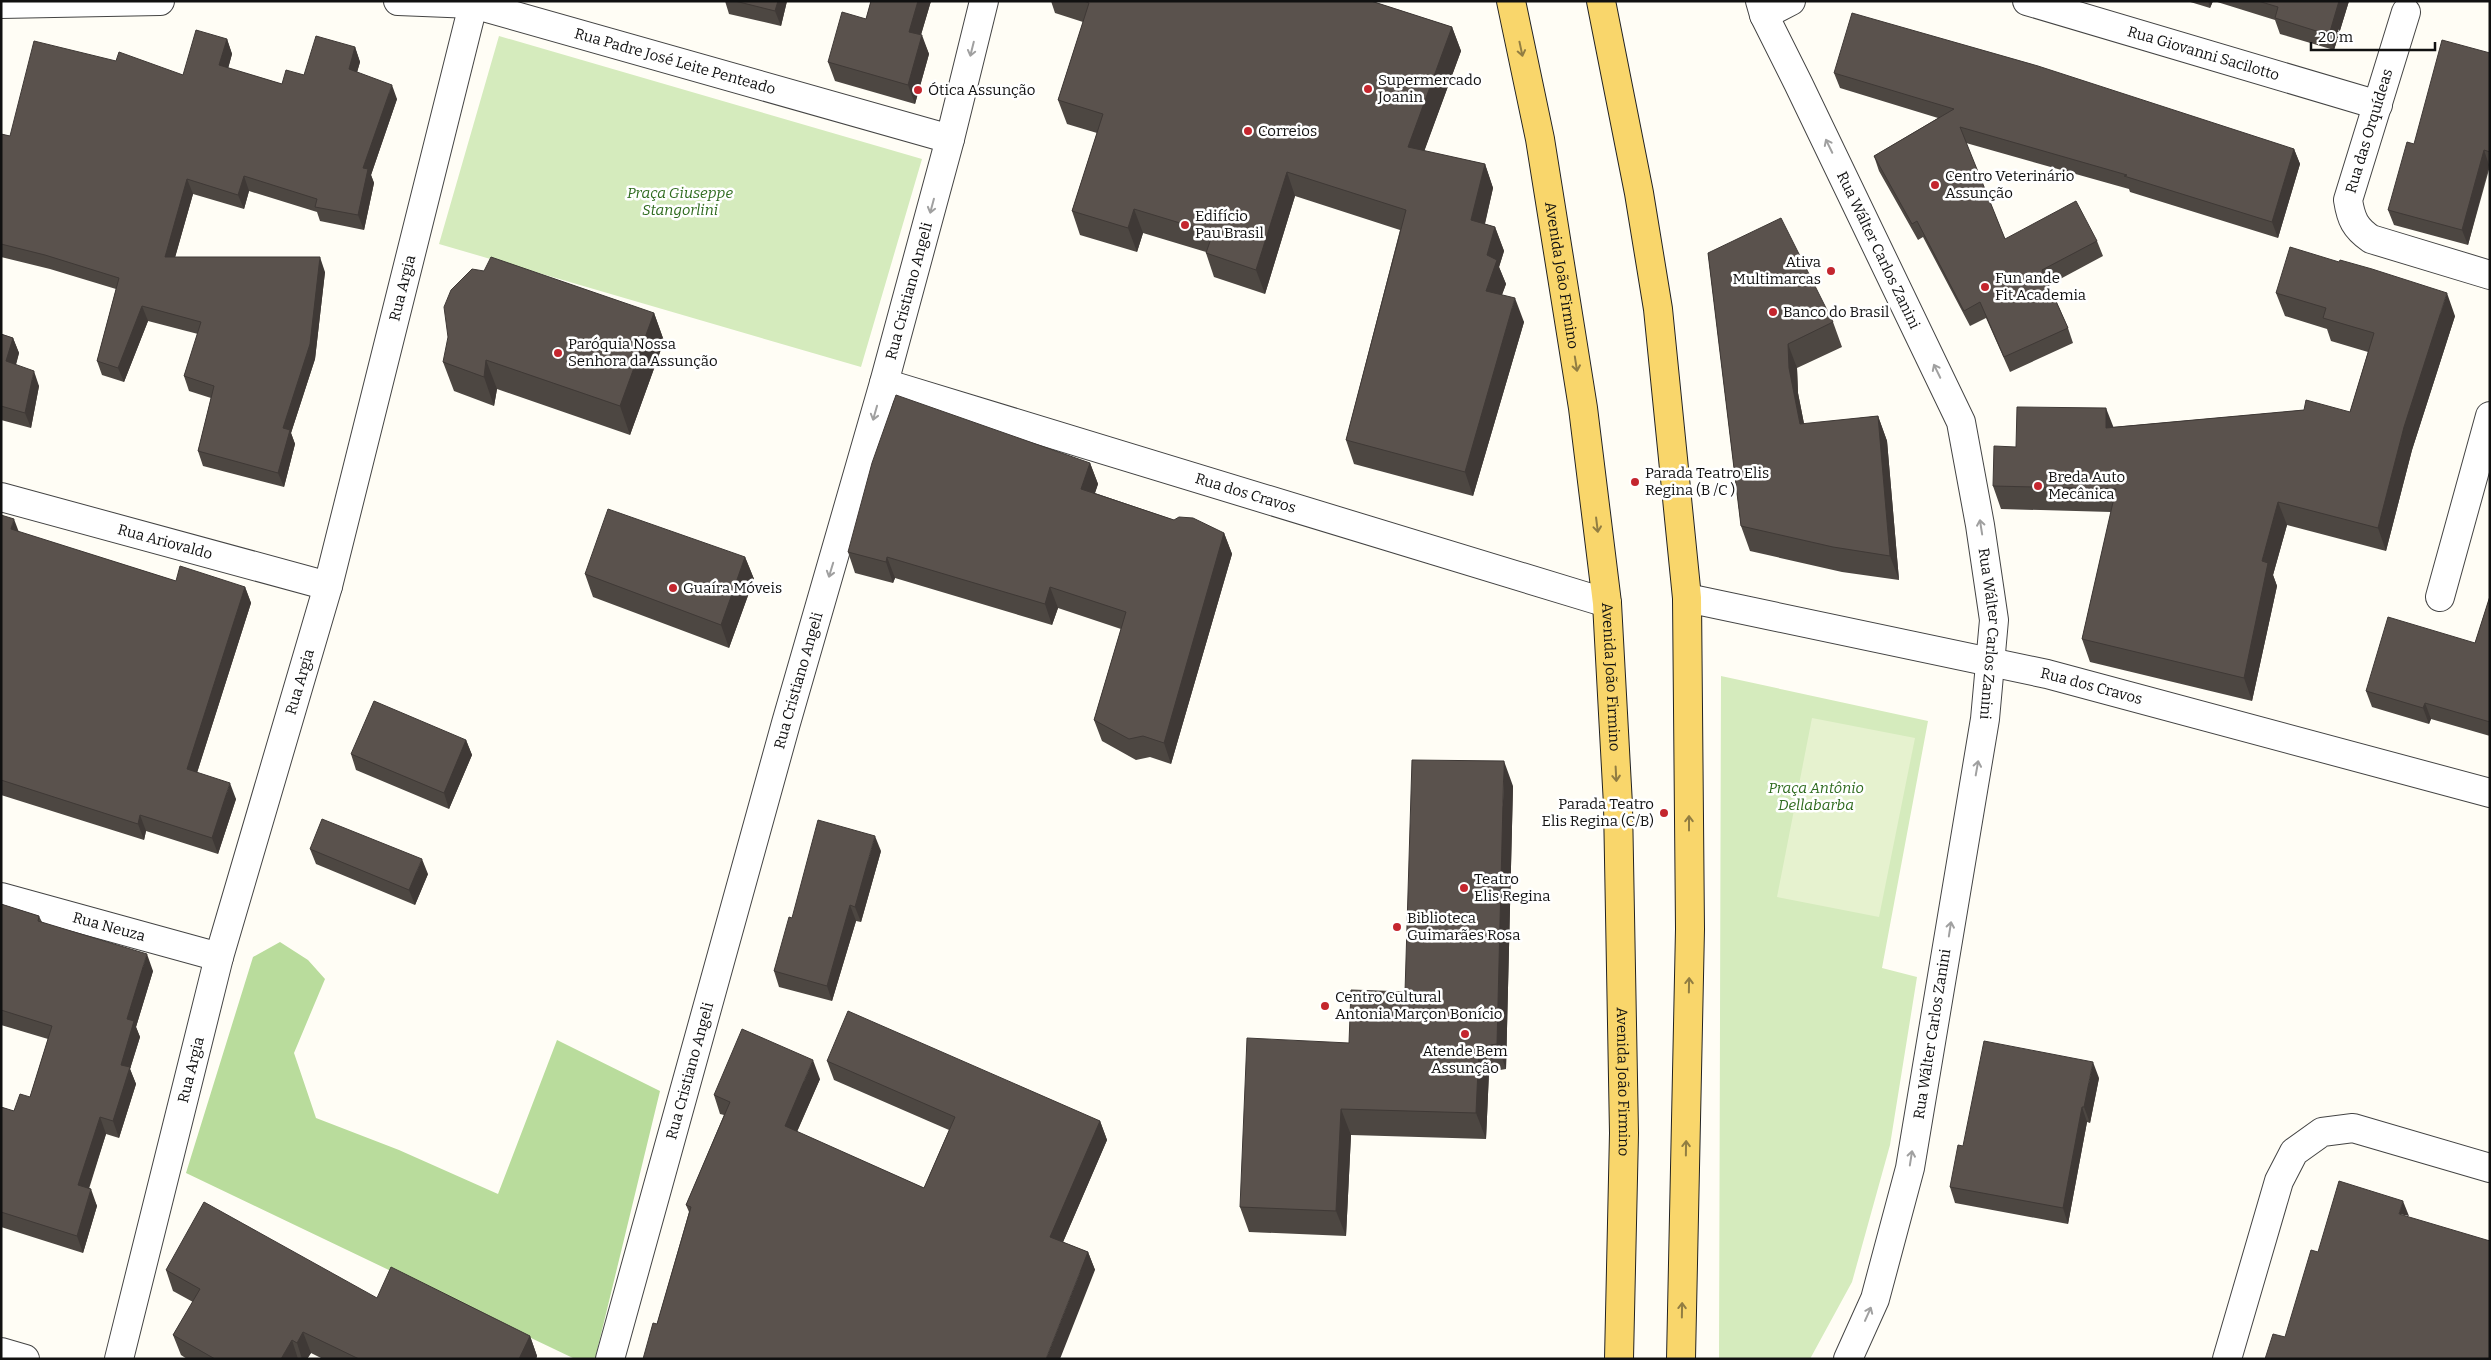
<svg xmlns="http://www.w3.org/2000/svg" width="2491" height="1360" font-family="Bitter,serif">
  <rect width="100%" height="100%" fill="#fffdf5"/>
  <path fill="#d5ebbd" d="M 499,36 L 922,159 L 861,367 L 439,244 Z
    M 1721,676 L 1928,721 L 1882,968 L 1917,977 L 1890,1145 L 1852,1282 L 1810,1359 L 1719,1359 Z"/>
  <path fill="#b9dc9c" d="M 280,942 L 308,960 L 325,979 L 294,1053 L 316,1118 L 399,1150 L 498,1194 L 557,1040 L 660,1091 L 595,1359 L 575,1359 L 186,1173 L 253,957 Z"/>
  <path fill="#e6f2cf" d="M 1812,718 L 1915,738 L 1879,917 L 1777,897 Z"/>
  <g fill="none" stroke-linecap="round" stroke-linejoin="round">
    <defs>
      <g id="minor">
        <path id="s1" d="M 398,1 L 473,4 L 950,139"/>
        <path id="s2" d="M 1760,1 L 1764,15 L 1798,83 L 1961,422 L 1980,525 L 1994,620 L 1985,719 L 1910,1168 L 1875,1299 L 1848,1359"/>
        <path id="s3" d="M 2027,1 L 2378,105"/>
        <path d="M 1,4 L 160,1"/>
        <path d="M 2406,12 L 2348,200 C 2351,219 2355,228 2371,239 L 2490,275"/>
        <path d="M 1764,15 L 1791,1"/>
        <path id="s4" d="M 884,383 L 1607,603"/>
        <path id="s5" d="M 1,497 L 328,586"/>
        <path d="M 2440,597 L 2490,416"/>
        <path id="s6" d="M 1687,598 L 2047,674 L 2490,793"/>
        <path id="s7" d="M 1,897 L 219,957"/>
        <path d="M 1,1352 L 25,1359"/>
        <path id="s8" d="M 119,1359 L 219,957 L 328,586 L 474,1"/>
        <path id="s9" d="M 610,1359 L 786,723 L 884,383 L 950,139 L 984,1"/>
        <path d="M 2227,1359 L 2279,1181 L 2294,1152 L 2322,1132 L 2353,1128 L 2490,1168"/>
      </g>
      <g id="major">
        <path id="s10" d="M 1511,1 L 1540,139 L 1583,408 L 1607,603 L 1618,805 L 1624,1133 L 1619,1359"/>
        <path d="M 1601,1 L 1639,193 L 1658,309 L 1687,598 L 1690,929 L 1681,1359"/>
      </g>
    </defs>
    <use href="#minor" stroke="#444" stroke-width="30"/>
    <use href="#major" stroke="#222" stroke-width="30"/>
    <use href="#minor" stroke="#fff" stroke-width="28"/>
    <use href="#major" stroke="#f9d66b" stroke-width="28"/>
  </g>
  <path fill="#4d4742" d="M 725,1 L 787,1 L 781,26 L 729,14 Z
    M 871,1 L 931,1 L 921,35 L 929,54 L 915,104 L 835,81 L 828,62 L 866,19 Z
    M 1051,1 L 1371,1 L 1452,27 L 1461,51 L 1424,151 L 1485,164 L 1493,188 L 1485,224 L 1495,227 L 1504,251 L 1499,267 L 1506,284 L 1502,295 L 1524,322 L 1473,496 L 1354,464 L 1346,440 L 1400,230 L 1295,196 L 1265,294 L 1214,277 L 1206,253 L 1206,252 L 1143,233 L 1137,252 L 1080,235 L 1072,211 L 1097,133 L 1067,124 L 1058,100 L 1083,22 L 1055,13 Z
    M 2187,1 L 2213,1 L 2210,8 Z
    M 2214,1 L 2349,1 L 2334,50 L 2280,34 L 2275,20 Z
    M 227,39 L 232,54 L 228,68 L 282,84 L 304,75 L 355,47 L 360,62 L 357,72 L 397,99 L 371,175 L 374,183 L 364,230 L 320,221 L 317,212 L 249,191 L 244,209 L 193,194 L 175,257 L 325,272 L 315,359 L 291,433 L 295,444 L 284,487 L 203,466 L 198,451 L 211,398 L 189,391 L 184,376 L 198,334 L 148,321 L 124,382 L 102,375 L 97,361 L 116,289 L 50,269 L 1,257 L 1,134 L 10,136 L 116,61 L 183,75 Z
    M 2490,53 L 2490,166 L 2468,245 L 2394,225 L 2388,210 Z
    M 1834,73 L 2294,149 L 2300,164 L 2278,238 L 2130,192 L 2129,189 L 1966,143 L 2005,239 L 2097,241 L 2103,256 L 2049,285 L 2068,328 L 2073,343 L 2010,372 L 1986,318 L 1970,326 L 1923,237 L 1918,240 L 1879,171 L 1874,156 L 1938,118 L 1840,88 Z
    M 1708,253 L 1833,322 L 1842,347 L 1797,368 L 1798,393 L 1804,424 L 1878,416 L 1887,441 L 1899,580 L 1842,572 L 1750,551 L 1741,526 Z
    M 2276,293 L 2455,316 L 2412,450 L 2386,551 L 2287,525 L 2273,575 L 2277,586 L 2252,701 L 2090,662 L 2082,639 L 2111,512 L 2001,509 L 1993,486 L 2016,447 L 2113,427 L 2304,410 L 2350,412 L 2368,352 L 2331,341 L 2327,329 L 2285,316 Z
    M 654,313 L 664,341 L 630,435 L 497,389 L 494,406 L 454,391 L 443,362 Z
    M 1,334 L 13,338 L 19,353 L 16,365 L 39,386 L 31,428 L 1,420 Z
    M 1090,463 L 1098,484 L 1095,493 L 1174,520 L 1224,533 L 1232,554 L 1171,764 L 1150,757 L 1136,760 L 1102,741 L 1094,720 L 1121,629 L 1058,608 L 1052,625 L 895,578 L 893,583 L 855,573 L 848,552 Z
    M 1,515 L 19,532 L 176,581 L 245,587 L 251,603 L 197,773 L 236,799 L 218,854 L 146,831 L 144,840 L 1,795 Z
    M 745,557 L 754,579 L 729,648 L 593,597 L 585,574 Z
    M 2490,596 L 2490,736 L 2431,719 L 2429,724 L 2372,707 L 2366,691 L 2475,643 Z
    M 466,740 L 472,755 L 449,809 L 356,770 L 351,754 Z
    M 1513,786 L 1506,1069 L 1489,1072 L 1486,1139 L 1351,1135 L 1346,1236 L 1249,1232 L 1240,1207 L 1349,1043 L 1405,992 Z
    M 310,849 L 428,874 L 415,905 L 316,864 Z
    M 881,851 L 861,922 L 856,921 L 832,1001 L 779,987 L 774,971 L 792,918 Z
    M 1,904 L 39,916 L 42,922 L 153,971 L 136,1027 L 140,1037 L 130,1069 L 136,1084 L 119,1138 L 106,1134 L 89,1189 L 97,1206 L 83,1253 L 1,1227 L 1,1107 L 14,1111 L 30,1097 L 48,1039 L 1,1025 Z
    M 827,1061 L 1100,1121 L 1107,1140 L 1063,1242 L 1088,1252 L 1095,1270 L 657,1324 L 689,1212 L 686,1205 L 724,1115 L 720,1114 L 714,1095 L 820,1079 L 797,1132 L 924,1188 L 949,1130 L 834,1080 Z
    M 2099,1078 L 2090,1123 L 2087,1122 L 2068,1224 L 1955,1203 L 1950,1187 L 1963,1146 Z
    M 166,1270 L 377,1298 L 530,1336 L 537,1356 L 536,1359 L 323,1359 L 311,1353 L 307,1359 L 187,1359 L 181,1355 L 173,1335 L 193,1302 L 173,1291 Z"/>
  <path fill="#3f3936" d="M 778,1 L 787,1 L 781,26 L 775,11 Z
    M 918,1 L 931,1 L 916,51 L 909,32 Z
    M 2208,1 L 2213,1 L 2210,8 Z
    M 2339,1 L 2349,1 L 2334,50 L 2329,35 Z
    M 1452,27 L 1461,51 L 1417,171 L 1408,147 Z
    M 922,35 L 929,54 L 915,104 L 908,85 Z
    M 227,39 L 232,54 L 225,80 L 219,65 Z
    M 355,47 L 360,62 L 354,83 L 349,69 Z
    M 392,85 L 397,99 L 371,175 L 374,183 L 364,230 L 358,215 L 363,168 Z
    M 2294,149 L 2300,164 L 2278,238 L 2272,222 Z
    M 2484,150 L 2489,165 L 2468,245 L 2462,230 Z
    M 1485,164 L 1493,188 L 1480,244 L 1471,220 Z
    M 1287,172 L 1295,196 L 1265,294 L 1256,270 Z
    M 244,176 L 249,191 L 244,209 L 238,195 Z
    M 187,179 L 193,194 L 171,272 L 165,257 Z
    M 1134,209 L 1143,233 L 1137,252 L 1128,228 Z
    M 1495,227 L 1504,251 L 1499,267 L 1506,284 L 1494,315 L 1486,291 L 1487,255 Z
    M 320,257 L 325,272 L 315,359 L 291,433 L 295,444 L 284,487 L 278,473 L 283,428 Z
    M 2447,293 L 2455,316 L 2412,450 L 2386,551 L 2378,528 L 2404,427 Z
    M 1515,298 L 1524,322 L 1473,496 L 1465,472 Z
    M 142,306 L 148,321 L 124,382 L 118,368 Z
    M 654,313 L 664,341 L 630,435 L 620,406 Z
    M 13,338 L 19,353 L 12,377 L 6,361 Z
    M 1788,344 L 1797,368 L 1798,393 L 1809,449 L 1800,424 L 1789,368 Z
    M 486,360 L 497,389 L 494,406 L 484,377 Z
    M 34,371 L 39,386 L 31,428 L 25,413 Z
    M 2106,408 L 2115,431 L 2106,428 Z
    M 1878,416 L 1887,441 L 1899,580 L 1890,556 Z
    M 1090,463 L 1098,484 L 1089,510 L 1081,489 Z
    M 2278,502 L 2287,525 L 2273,575 L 2277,586 L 2252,701 L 2244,678 L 2262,561 Z
    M 14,519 L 20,535 L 11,529 Z
    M 1224,533 L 1232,554 L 1171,764 L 1164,743 Z
    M 745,557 L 754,579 L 729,648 L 721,625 Z
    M 887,557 L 895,578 L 893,583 L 886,562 Z
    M 245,587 L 251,603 L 193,785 L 187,769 Z
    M 1050,587 L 1058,608 L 1052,625 L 1045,604 Z
    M 2425,703 L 2431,719 L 2429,724 L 2423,708 Z
    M 466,740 L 472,755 L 449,809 L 444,793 Z
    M 1504,761 L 1513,786 L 1506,1069 L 1497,1044 Z
    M 230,783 L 236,799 L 218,854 L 212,838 Z
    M 140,815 L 146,831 L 144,840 L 138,824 Z
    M 875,836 L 881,851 L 861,922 L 855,907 Z
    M 422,859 L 428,874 L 415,905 L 409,890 Z
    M 850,905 L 856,921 L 832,1001 L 827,986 Z
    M 147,954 L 153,971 L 136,1027 L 140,1037 L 130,1069 L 136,1084 L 119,1138 L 113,1121 L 127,1019 Z
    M 1479,1047 L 1489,1072 L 1486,1139 L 1476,1113 Z
    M 813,1060 L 820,1079 L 791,1145 L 785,1126 Z
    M 2093,1062 L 2099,1078 L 2090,1123 L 2084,1107 Z
    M 2082,1107 L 2087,1122 L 2068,1224 L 2063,1208 Z
    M 1341,1109 L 1351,1135 L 1346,1236 L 1336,1211 Z
    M 100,1117 L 106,1134 L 84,1202 L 78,1185 Z
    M 1100,1121 L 1107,1140 L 1057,1256 L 1050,1237 Z
    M 91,1189 L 97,1206 L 83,1253 L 77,1236 Z
    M 2403,1201 L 2409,1216 L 2399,1214 Z
    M 1088,1252 L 1095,1270 L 1060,1359 L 1046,1359 Z
    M 303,1332 L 311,1353 L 307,1359 L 302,1359 L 297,1343 Z
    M 530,1336 L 537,1356 L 536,1359 L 519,1359 Z
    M 292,1340 L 298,1359 L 281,1359 Z"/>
  <path fill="#5a524d" stroke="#3f3936" d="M 735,1 L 778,1 L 775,11 Z
    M 871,1 L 918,1 L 909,32 L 922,35 L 908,85 L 828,62 L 842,12 L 866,19 Z
    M 1084,1 L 1371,1 L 1452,27 L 1408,147 L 1485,164 L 1471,220 L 1495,227 L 1487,255 L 1497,260 L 1486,291 L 1515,298 L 1465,472 L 1346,440 L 1406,210 L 1287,172 L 1256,270 L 1206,253 L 1213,233 L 1134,209 L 1128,228 L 1072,211 L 1103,114 L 1058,100 L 1089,3 Z
    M 2258,1 L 2339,1 L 2329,35 L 2275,18 L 2278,7 Z
    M 1852,13 L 2038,66 L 2294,149 L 2272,222 L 2124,176 L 2127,175 L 1960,127 L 2005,239 L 2076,201 L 2097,241 L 2042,270 L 2068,328 L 2004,357 L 1980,302 L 1964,311 L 1917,221 L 1912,224 L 1874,156 L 1954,109 L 1834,73 Z
    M 196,30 L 227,39 L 219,65 L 282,84 L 286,70 L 304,75 L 316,36 L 355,47 L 349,69 L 392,85 L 363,168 L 368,169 L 358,215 L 315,207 L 317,199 L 244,176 L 238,195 L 187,179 L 165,257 L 320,257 L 310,344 L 283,428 L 290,430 L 278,473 L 198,451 L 214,386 L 184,376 L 201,322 L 142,306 L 118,368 L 97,361 L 119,278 L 45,255 L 1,244 L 1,134 L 10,136 L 34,41 L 116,61 L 119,52 L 183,75 Z
    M 2442,40 L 2490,53 L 2490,152 L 2484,150 L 2462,230 L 2388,210 L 2407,142 L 2414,144 Z
    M 1781,218 L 1833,322 L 1788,344 L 1789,368 L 1800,424 L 1878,416 L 1890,556 L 1833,547 L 1741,526 L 1708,253 Z
    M 2290,247 L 2339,262 L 2340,260 L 2372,269 L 2447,293 L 2404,427 L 2378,528 L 2278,502 L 2262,561 L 2268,563 L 2244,678 L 2082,639 L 2116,489 L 1993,486 L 1994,446 L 2016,447 L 2017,407 L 2106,408 L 2106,428 L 2304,410 L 2306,400 L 2350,412 L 2374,333 L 2323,318 L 2326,308 L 2276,293 Z
    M 491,257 L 654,313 L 620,406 L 486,360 L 484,377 L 443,362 L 448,337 L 444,307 L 451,290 L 472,269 L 484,271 Z
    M 1,334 L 13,338 L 6,361 L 34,371 L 25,413 L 1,406 Z
    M 896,395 L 1090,463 L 1081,489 L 1174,520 L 1179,517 L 1193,518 L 1224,533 L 1164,743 L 1143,736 L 1129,739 L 1094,720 L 1126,612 L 1050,587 L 1045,604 L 887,557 L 886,562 L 848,552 L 872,463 Z
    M 608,509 L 745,557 L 721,625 L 585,574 Z
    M 1,515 L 14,519 L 11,529 L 176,581 L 180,566 L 245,587 L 187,769 L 230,783 L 212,838 L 140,815 L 138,824 L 1,780 Z
    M 2490,596 L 2490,722 L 2425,703 L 2423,708 L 2366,691 L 2388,617 L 2475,643 Z
    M 374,701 L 466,740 L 444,793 L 351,754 Z
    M 1412,760 L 1504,761 L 1497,1044 L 1479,1047 L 1476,1113 L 1341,1109 L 1336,1211 L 1240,1207 L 1247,1038 L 1349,1043 L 1351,990 L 1405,992 Z
    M 322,819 L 422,859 L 409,890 L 310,849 Z
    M 818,820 L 875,836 L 855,907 L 850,905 L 827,986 L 774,971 L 789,917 L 792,918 Z
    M 1,904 L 39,916 L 38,921 L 147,954 L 127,1019 L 134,1021 L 121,1065 L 130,1067 L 113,1121 L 100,1117 L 78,1185 L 91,1189 L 77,1236 L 1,1212 L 1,1107 L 14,1111 L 20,1094 L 30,1097 L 52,1026 L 1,1010 Z
    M 848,1011 L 1100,1121 L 1050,1237 L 1088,1252 L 1046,1359 L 643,1359 L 653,1323 L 657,1324 L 691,1207 L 686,1205 L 730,1102 L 714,1095 L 742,1029 L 813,1060 L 785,1126 L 924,1188 L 955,1117 L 827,1061 Z
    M 1984,1041 L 2093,1062 L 2084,1107 L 2082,1107 L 2063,1208 L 1950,1187 L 1958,1145 L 1963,1146 Z
    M 2339,1181 L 2403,1201 L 2399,1214 L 2490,1241 L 2490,1359 L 2265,1359 L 2273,1334 L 2285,1337 L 2311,1250 L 2318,1252 Z
    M 204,1202 L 377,1298 L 391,1267 L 530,1336 L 519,1359 L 359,1359 L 303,1332 L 297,1343 L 292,1340 L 281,1359 L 215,1359 L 173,1335 L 200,1289 L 166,1270 Z"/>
  <defs><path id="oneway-shaft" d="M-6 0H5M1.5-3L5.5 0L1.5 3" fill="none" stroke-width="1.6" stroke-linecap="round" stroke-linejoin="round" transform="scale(1.25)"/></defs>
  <g stroke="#a0a0a0">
    <use href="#oneway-shaft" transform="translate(972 49) rotate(104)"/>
    <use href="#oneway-shaft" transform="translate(1829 146) rotate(-116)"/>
    <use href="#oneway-shaft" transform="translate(932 206) rotate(105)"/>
    <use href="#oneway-shaft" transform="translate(1937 371) rotate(-116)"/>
    <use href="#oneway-shaft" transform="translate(875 413) rotate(106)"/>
    <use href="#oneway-shaft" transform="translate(1981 527) rotate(-99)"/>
    <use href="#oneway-shaft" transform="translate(831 570) rotate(107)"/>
    <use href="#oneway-shaft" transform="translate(1977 768) rotate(-80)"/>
    <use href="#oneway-shaft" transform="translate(1950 929) rotate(-81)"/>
    <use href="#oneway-shaft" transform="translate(1911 1158) rotate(-81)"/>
    <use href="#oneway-shaft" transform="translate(1868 1314) rotate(-66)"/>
  </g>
  <g stroke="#917d42">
    <use href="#oneway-shaft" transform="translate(1521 49) rotate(78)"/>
    <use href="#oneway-shaft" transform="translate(1576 364) rotate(81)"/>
    <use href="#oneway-shaft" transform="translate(1597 525) rotate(83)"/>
    <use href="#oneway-shaft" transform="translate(1616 774) rotate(87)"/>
    <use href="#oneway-shaft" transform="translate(1689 823) rotate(-90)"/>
    <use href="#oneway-shaft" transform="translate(1689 985) rotate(-89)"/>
    <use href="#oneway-shaft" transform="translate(1686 1148) rotate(-89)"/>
    <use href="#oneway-shaft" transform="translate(1682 1310) rotate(-89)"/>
  </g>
  <g fill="#c4262e" stroke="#fff" stroke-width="2">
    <circle cx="1368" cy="89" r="5"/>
    <circle cx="918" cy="90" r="5"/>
    <circle cx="1248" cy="131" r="5"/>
    <circle cx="1935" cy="185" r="5"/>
    <circle cx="1185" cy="225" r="5"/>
    <circle cx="1831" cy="271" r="5"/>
    <circle cx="1985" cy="287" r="5"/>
    <circle cx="1773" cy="312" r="5"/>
    <circle cx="558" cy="353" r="5"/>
    <circle cx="1635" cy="482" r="5"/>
    <circle cx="2038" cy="486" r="5"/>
    <circle cx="673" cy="588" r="5"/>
    <circle cx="1664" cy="813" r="5"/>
    <circle cx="1464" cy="888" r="5"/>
    <circle cx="1397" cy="927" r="5"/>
    <circle cx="1325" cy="1006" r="5"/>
    <circle cx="1465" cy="1034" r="5"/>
  </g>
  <g text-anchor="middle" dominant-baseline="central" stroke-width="5" stroke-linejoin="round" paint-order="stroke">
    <g font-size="15" fill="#111" stroke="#fff">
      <text stroke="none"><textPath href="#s3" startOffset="184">Rua Giovanni Sacilotto</textPath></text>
      <text stroke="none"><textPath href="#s1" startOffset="285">Rua Padre José Leite Penteado</textPath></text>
      <text transform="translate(2369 131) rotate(-73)">Rua das Orquídeas</text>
      <text stroke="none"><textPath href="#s2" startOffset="276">Rua Wálter Carlos Zanini</textPath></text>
      <text stroke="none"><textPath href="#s10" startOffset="279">Avenida João Firmino</textPath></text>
      <text stroke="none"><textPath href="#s8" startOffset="1108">Rua Argia</textPath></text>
      <text stroke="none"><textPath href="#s9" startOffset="1109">Rua Cristiano Angeli</textPath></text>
      <text stroke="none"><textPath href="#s4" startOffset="378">Rua dos Cravos</textPath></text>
      <text stroke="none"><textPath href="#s5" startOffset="170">Rua Ariovaldo</textPath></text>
      <text stroke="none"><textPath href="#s2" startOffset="681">Rua Wálter Carlos Zanini</textPath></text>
      <text stroke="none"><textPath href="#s10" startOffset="684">Avenida João Firmino</textPath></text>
      <text stroke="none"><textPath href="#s9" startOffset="704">Rua Cristiano Angeli</textPath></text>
      <text stroke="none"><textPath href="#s8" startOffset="701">Rua Argia</textPath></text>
      <text stroke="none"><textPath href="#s6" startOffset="414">Rua dos Cravos</textPath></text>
      <text stroke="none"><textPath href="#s7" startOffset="112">Rua Neuza</textPath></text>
      <text transform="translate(1932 1034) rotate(-81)">Rua Wálter Carlos Zanini</text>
      <text stroke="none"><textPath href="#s9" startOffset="299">Rua Cristiano Angeli</textPath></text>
      <text stroke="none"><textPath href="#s8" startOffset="298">Rua Argia</textPath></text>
      <text stroke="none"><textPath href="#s10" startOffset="1089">Avenida João Firmino</textPath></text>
    </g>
    <g font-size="15" fill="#111" stroke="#fff" text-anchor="start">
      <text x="1378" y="80">Supermercado<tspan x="1378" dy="17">Joanin</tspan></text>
      <text x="928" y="90">Ótica Assunção</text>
      <text x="1258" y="131">Correios</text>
      <text x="1945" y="176">Centro Veterinário<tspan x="1945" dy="17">Assunção</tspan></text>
      <text x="1195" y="216">Edifício<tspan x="1195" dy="17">Pau Brasil</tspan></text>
      <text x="1821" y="262" text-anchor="end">Ativa<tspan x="1821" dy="17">Multimarcas</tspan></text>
      <text x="1995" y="278">Fun ande<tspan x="1995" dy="17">Fit Academia</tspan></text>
      <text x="1783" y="312">Banco do Brasil</text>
      <text x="568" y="344">Paróquia Nossa<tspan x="568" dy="17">Senhora da Assunção</tspan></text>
      <text x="1645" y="473">Parada Teatro Elis<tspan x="1645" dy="17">Regina (B /C )</tspan></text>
      <text x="2048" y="477">Breda Auto<tspan x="2048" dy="17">Mecânica</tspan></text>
      <text x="683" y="588">Guaíra Móveis</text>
      <text x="1654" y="804" text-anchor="end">Parada Teatro<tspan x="1654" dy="17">Elis Regina (C/B)</tspan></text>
      <text x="1474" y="879">Teatro<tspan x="1474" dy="17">Elis Regina</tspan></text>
      <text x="1407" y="918">Biblioteca<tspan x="1407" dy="17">Guimarães Rosa</tspan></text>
      <text x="1335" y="997">Centro Cultural<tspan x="1335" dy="17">Antonia Marçon Bonício</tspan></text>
      <text x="1465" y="1051" text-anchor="middle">Atende Bem<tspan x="1465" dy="17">Assunção</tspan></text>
    </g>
    <g font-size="15" font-style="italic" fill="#2f6b1f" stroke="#fff">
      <text x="680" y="193">Praça Giuseppe<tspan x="680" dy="17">Stangorlini</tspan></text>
      <text x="1816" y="788">Praça Antônio<tspan x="1816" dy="17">Dellabarba</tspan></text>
    </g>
  </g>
  <rect width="2491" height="1360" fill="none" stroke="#111111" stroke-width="5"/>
  <path d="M2311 42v8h124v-8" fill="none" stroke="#111111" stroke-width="2.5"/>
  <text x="2318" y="42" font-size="15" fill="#111111" stroke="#ffffff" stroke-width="4" paint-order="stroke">20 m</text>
</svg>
